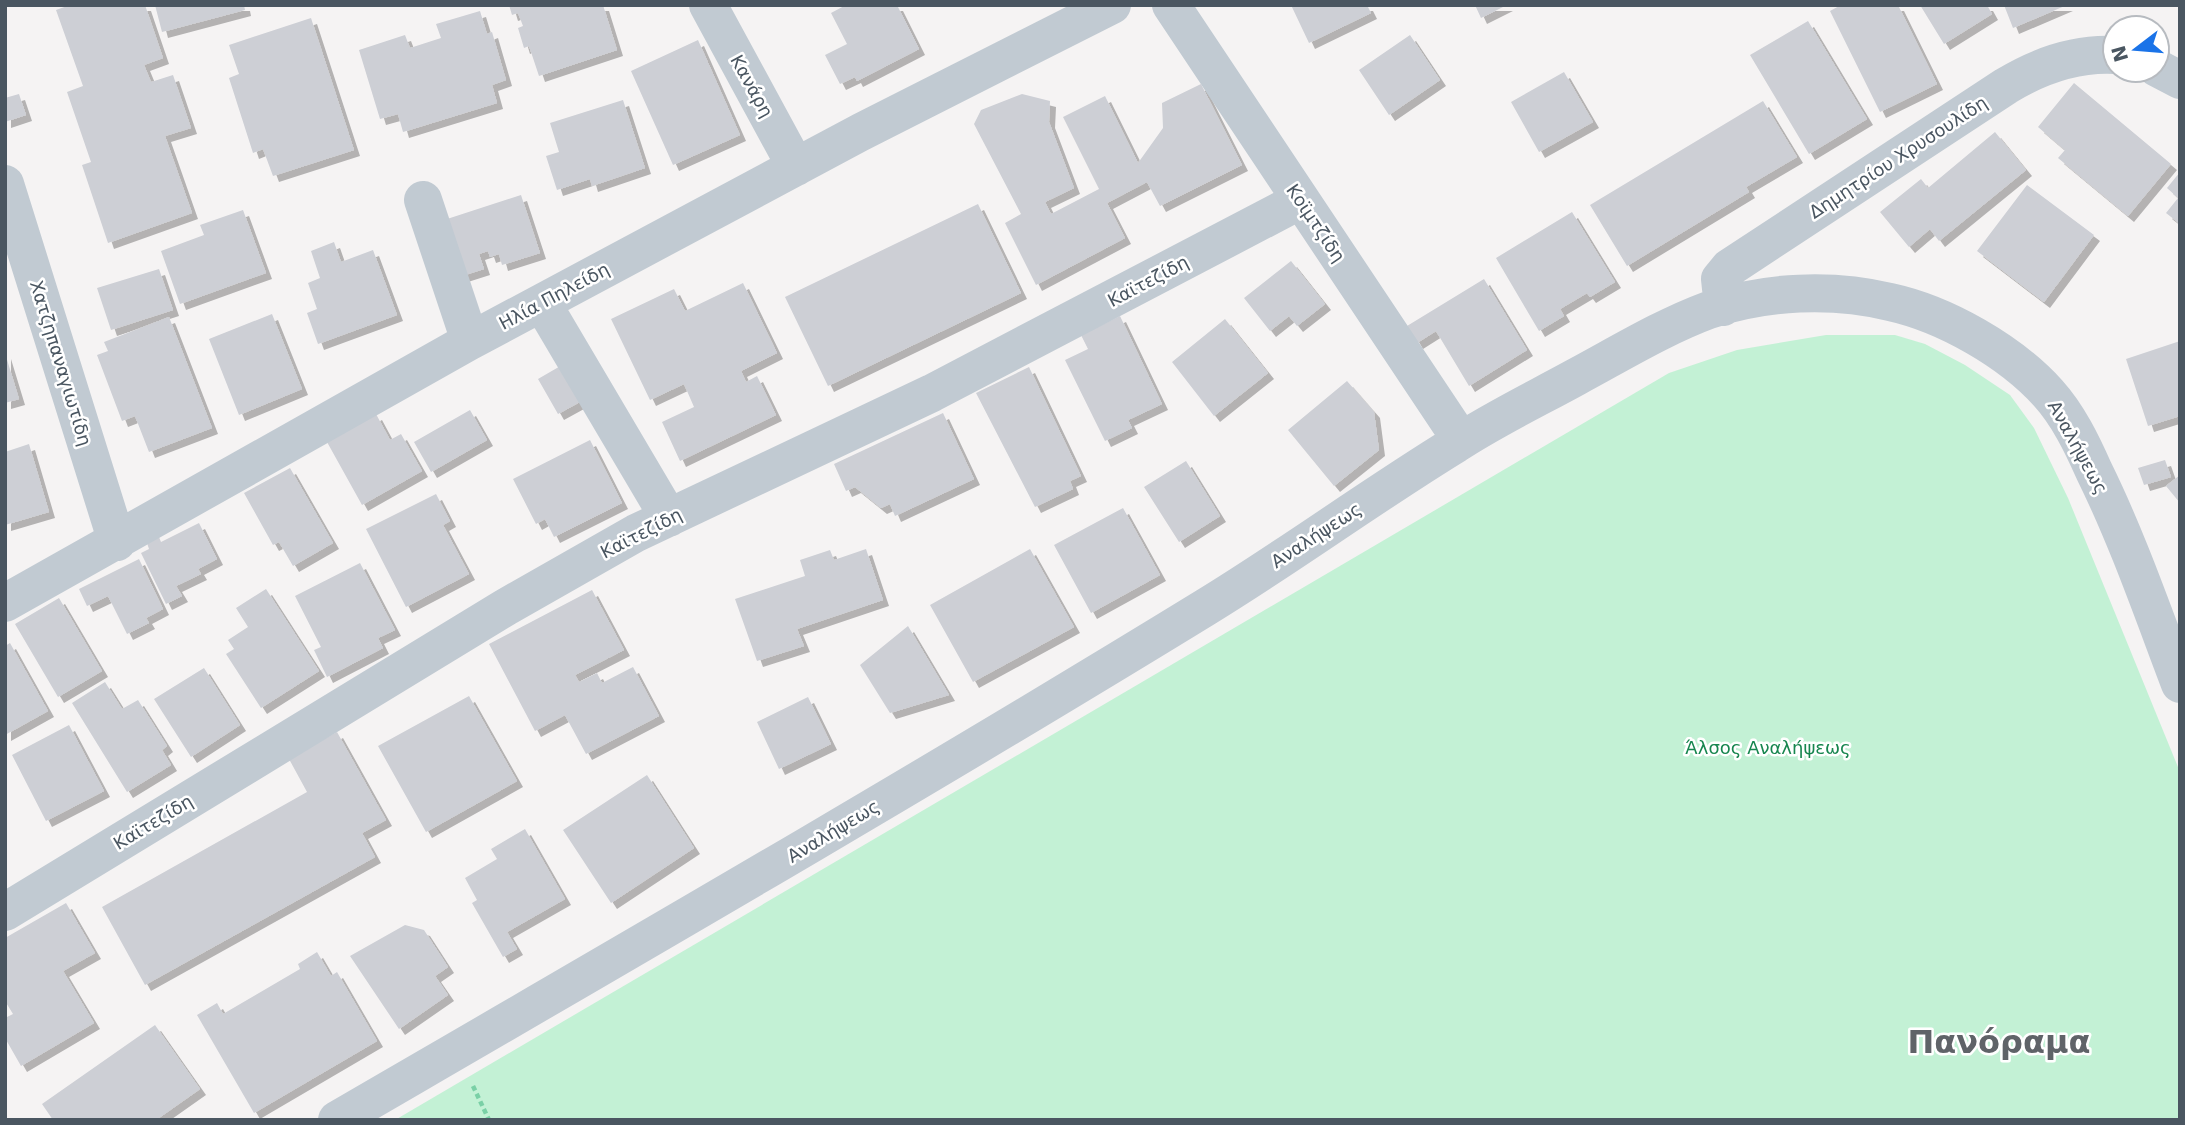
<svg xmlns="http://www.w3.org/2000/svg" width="2185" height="1125" font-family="'DejaVu Sans',sans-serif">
  <defs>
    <filter id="shadow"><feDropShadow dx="6" dy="6" stdDeviation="0" flood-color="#0004"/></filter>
  </defs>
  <rect width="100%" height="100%" fill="#f5f3f3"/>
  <path fill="#c3f1d5" d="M 1826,335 L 1895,335 L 1925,344 L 1965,365 L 2010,395 L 2034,428 L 2068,498 L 2180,772 L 2180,1120 L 395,1120 L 1669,373 L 1737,350 Z"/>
  <path fill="#cdcfd5" filter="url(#shadow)" d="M 70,5 L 145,5 L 163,58 L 144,65 L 151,82 L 173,75 L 191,128 L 165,136 L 192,213 L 108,243 L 82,165 L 91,162 L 67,92 L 83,86 L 56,10 Z
    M 155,5 L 244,5 L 245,10 L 162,32 Z
    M 509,5 L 603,5 L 617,50 L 539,76 L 529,46 L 524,48 L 518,28 L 523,26 L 518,13 L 512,15 Z
    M 846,5 L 897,5 L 919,49 L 857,81 L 855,77 L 840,84 L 825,55 L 847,44 L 831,13 Z
    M 1291,5 L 1367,5 L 1371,13 L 1309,43 Z
    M 1475,5 L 1507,5 L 1481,18 Z
    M 1841,5 L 1898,5 L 1937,84 L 1880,112 L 1830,11 Z
    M 1920,5 L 1987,5 L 1992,14 L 1944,44 Z
    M 2004,5 L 2067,5 L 2013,28 Z
    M 480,11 L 487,34 L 492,32 L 506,80 L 492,85 L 497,103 L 403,132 L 398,114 L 380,119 L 359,50 L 405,35 L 410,48 L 441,38 L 436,24 Z
    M 311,18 L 354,150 L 273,176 L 263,149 L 253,153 L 229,78 L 239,74 L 229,45 Z
    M 1808,21 L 1867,119 L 1809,154 L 1750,55 Z
    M 1410,35 L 1440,80 L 1389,115 L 1359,70 Z
    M 698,40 L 740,135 L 673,165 L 631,71 Z
    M 1564,72 L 1593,122 L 1539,152 L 1511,102 Z
    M 2074,83 L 2171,164 L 2128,216 L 2058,158 L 2065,150 L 2038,127 Z
    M 1201,84 L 1242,165 L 1160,206 L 1147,182 L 1107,203 L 1125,238 L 1036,285 L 1005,223 L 1021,214 L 974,124 L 981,110 L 1022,94 L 1050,101 L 1049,122 L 1074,188 L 1045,202 L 1051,214 L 1099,189 L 1063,117 L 1105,96 L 1138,163 L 1163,128 L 1162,103 Z
    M 19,94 L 26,115 L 5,122 L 5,98 Z
    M 623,100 L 645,168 L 592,186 L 590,179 L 557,190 L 546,156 L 559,152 L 550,123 Z
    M 1763,101 L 1797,157 L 1746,187 L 1749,192 L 1627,266 L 1590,205 Z
    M 1995,132 L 2026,170 L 1939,241 L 1930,229 L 1909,247 L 1880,212 L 1921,179 L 1928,188 Z
    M 2180,172 L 2180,224 L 2166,213 L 2178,198 L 2167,188 Z
    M 2027,185 L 2094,235 L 2044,302 L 1977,251 Z
    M 521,195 L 540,253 L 502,265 L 499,254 L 490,257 L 488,251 L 479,254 L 484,269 L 462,276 L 444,220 Z
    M 978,204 L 1021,293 L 828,386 L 785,297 Z
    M 243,210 L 266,273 L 180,304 L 161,251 L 204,235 L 200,225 Z
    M 1572,212 L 1615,282 L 1590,297 L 1587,293 L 1560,309 L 1564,316 L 1539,331 L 1496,258 Z
    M 334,242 L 341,262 L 373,250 L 397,315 L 318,344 L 307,313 L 317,309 L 308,283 L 320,278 L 311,251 Z
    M 1291,261 L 1325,304 L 1297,326 L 1289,316 L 1270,331 L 1244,298 Z
    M 159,269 L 173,310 L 111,330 L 97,288 Z
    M 1484,279 L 1527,350 L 1469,386 L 1436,331 L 1417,343 L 1407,326 Z
    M 743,283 L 777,353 L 741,371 L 746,382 L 757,376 L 776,415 L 680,461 L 662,422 L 694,407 L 684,384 L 650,400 L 611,319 L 674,289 L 685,311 Z
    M 272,314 L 302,389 L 239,415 L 209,339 Z
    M 1120,316 L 1162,404 L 1128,420 L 1132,428 L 1105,441 L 1065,360 L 1088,349 L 1081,335 Z
    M 169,317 L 212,428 L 149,452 L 135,416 L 122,421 L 97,355 L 108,351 L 104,342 Z
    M 1225,319 L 1268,373 L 1214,416 L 1172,362 Z
    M 2180,341 L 2180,416 L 2148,426 L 2126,359 Z
    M 5,353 L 19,399 L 5,403 Z
    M 569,361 L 589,397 L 558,414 L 538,379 Z
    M 1029,367 L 1081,476 L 1070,481 L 1073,489 L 1035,507 L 976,393 Z
    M 1347,381 L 1374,412 L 1379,450 L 1334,486 L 1288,430 Z
    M 470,410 L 487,440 L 431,472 L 414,442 Z
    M 943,413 L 974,479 L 895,516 L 890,504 L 881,508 L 855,487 L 846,491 L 834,464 Z
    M 376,414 L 390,440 L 401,434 L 422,471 L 362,505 L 327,442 Z
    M 590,440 L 622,503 L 554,537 L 545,519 L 536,524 L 513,479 Z
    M 29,444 L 49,512 L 5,525 L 5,452 Z
    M 2165,460 L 2171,477 L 2144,485 L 2138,468 Z
    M 1186,461 L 1220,516 L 1179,542 L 1144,487 Z
    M 290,468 L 333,543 L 293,566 L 279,542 L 273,545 L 244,493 Z
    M 2180,475 L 2180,503 L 2166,486 Z
    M 436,494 L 450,521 L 443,525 L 469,574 L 406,607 L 366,529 Z
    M 1123,508 L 1160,575 L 1091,613 L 1054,545 Z
    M 199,523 L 217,559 L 198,569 L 201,574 L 176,586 L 182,596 L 166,604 L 141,553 L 149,549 L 147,543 L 159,537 L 161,542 Z
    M 866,549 L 883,600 L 797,629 L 804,646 L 757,661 L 735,599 L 805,576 L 800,560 L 830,550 L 834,560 Z
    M 1030,549 L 1074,627 L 973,682 L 930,605 Z
    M 139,559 L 163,609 L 146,618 L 149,623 L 127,634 L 108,596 L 87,606 L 79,589 Z
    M 360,563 L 395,630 L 378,638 L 383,648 L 327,677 L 314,650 L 321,647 L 295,596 Z
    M 266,589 L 319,671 L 261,708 L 226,654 L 234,649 L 228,640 L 248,627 L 236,608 Z
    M 592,590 L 624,650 L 575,675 L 579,682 L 597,673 L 602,683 L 633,667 L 659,716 L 586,754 L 565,715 L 535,731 L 489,644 Z
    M 59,598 L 102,671 L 58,697 L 15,624 Z
    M 908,626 L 949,695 L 890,713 L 860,665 Z
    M 10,643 L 48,711 L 5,735 L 5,646 Z
    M 204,668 L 240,725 L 191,757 L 154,699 Z
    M 105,682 L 122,709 L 138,700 L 167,746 L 162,750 L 171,765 L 127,792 L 72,703 Z
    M 469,696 L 517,781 L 426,832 L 378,746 Z
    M 808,697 L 831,744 L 779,769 L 757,722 Z
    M 69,725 L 104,791 L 46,821 L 12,755 Z
    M 337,732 L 386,820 L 362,833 L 375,857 L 145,985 L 102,907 L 307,792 L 289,759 Z
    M 647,775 L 694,848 L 611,903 L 563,830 Z
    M 525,829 L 565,899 L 507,932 L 517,949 L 503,957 L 472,903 L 477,900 L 465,878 L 497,859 L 491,849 Z
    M 66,903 L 95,953 L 63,971 L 94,1023 L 21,1066 L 5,1038 L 5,1018 L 13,1014 L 5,1001 L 5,938 Z
    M 405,925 L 424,930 L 448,967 L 435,976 L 448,995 L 399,1029 L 350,956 Z
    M 317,952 L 331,976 L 337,972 L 377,1041 L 254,1113 L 197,1015 L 217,1003 L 223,1014 L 300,969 L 298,964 Z
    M 155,1025 L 200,1089 L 156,1120 L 53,1120 L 42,1104 Z"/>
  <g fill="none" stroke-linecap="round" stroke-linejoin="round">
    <path stroke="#7ad0a6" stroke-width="4.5" stroke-dasharray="5 3.5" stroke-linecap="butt" d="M 473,1086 L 489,1120"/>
    <path stroke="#c1cad2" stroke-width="38" d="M 708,5 L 796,167
      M 1171,5 L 1461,440
      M 2157,68 L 2180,80
      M 5,184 L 117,542
      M 423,200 L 470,341
      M 542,303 L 669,518
      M 1723,307 L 1720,279 L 1729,268 L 2006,86 C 2039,66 2076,53 2115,55
      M 5,603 L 470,341 L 861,132 L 1112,5
      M 5,912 L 506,607 L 636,533 L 932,393 L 1301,200
      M 337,1120 C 628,951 919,783 1206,607 C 1291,555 1371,496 1456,444 C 1494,419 1536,399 1576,377 C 1619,354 1663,327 1709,310 C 1766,291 1832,288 1890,302 C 1945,314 2010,351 2048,393 C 2068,415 2082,444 2094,471 C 2128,540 2153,613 2180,684"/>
  </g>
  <g text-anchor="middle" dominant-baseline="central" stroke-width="5" stroke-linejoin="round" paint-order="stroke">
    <g font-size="18" fill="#4a5661" stroke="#fff">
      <text transform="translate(752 86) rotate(61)">Κανάρη</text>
      <text transform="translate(1898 157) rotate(-33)">Δημητρίου Χρυσουλίδη</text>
      <text transform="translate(1316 223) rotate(56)">Κοϊμτζίδη</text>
      <text transform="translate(1148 281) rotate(-28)">Καϊτεζίδη</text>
      <text transform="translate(554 296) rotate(-28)">Ηλία Πηλείδη</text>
      <text transform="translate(61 363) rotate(73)">Χατζηπαναγιωτίδη</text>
      <text transform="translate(2078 447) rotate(61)">Αναλήψεως</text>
      <text transform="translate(641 533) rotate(-27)">Καϊτεζίδη</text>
      <text transform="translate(1316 535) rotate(-33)">Αναλήψεως</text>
      <text transform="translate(153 822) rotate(-31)">Καϊτεζίδη</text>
      <text transform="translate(833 831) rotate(-31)">Αναλήψεως</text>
    </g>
    <g font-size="18" fill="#17864f" stroke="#fff">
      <text x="1768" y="747">Άλσος Αναλήψεως</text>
    </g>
    <g font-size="32" font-weight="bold" fill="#5f6368" stroke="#fff">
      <text x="1999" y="1042">Πανόραμα</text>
    </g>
  </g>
  <rect width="2185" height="1125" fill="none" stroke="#4a5661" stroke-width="14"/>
  <g transform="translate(2136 49) rotate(254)"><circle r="33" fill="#ffffff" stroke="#b7bbc0" stroke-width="2"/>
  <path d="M0-5L12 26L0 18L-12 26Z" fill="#1a73e8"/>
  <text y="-10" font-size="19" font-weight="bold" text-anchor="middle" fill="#4a5661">N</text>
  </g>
</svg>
